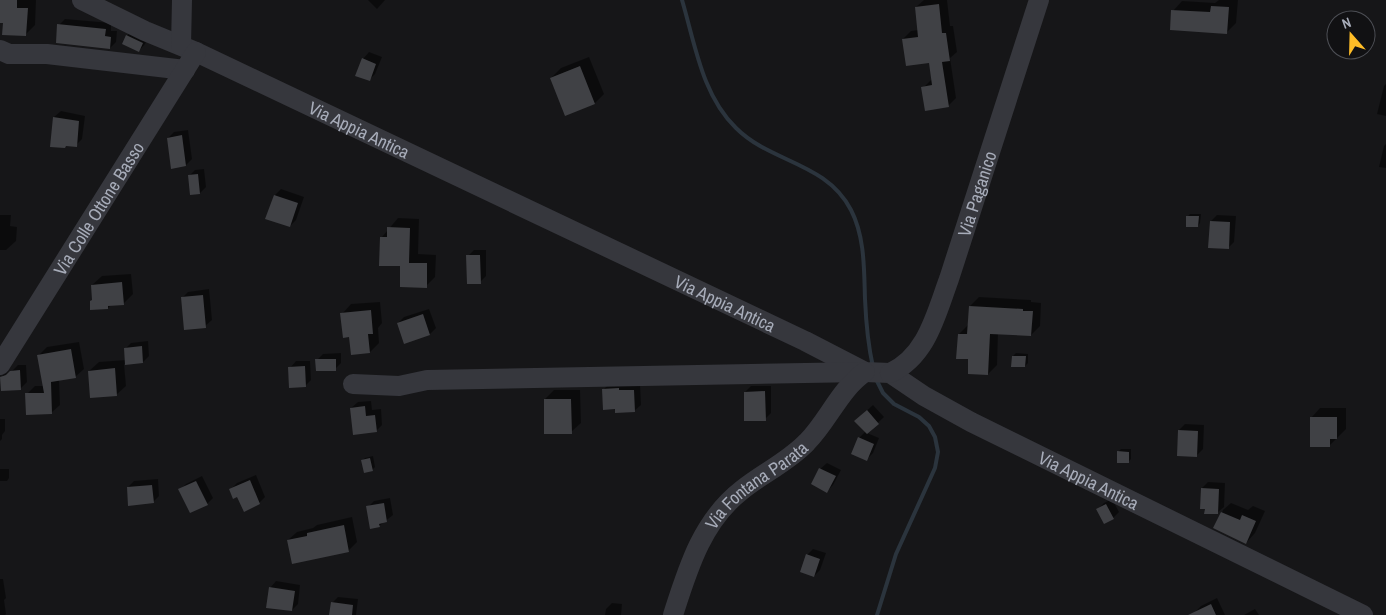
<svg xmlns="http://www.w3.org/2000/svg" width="1386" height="615" font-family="'Archivo Narrow',sans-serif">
  <rect width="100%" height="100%" fill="#161618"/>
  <path fill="#0007" d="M 0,0 L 36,0 L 35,25 L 26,34 L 4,22 L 0,21 Z
    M 368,0 L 385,0 L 377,9 Z
    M 924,0 L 947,0 L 950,26 L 953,26 L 957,52 L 950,58 L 956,98 L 948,106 L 923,88 L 932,79 L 930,62 L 903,39 L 911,31 L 918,30 L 916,7 Z
    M 1219,0 L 1238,0 L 1236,23 L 1227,32 L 1173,11 L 1182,1 L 1215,3 Z
    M 65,19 L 111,23 L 111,31 L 117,31 L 116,42 L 110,48 L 59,25 Z
    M 133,29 L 148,37 L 145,44 L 139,51 L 127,36 Z
    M 369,52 L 382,57 L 375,74 L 369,80 L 357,75 L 363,59 Z
    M 589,57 L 604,94 L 595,103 L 551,78 L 561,68 Z
    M 1386,84 L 1386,116 L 1377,114 L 1384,86 Z
    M 61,111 L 85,116 L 82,139 L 76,145 L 67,145 L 54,117 Z
    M 188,130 L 192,159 L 186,165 L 168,138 L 174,132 Z
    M 1386,144 L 1386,168 L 1379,167 L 1384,146 Z
    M 204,169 L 206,187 L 200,193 L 189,176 L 195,170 Z
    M 281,189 L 304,197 L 296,220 L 290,226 L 275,195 Z
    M 1190,214 L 1201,214 L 1200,223 L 1198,226 L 1187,217 Z
    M 0,215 L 11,215 L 10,226 L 17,227 L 16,241 L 6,250 L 0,250 Z
    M 1217,215 L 1236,216 L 1234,242 L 1228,248 L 1211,221 Z
    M 398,218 L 419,219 L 418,254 L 436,255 L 435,277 L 426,286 L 402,265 L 382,237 Z
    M 474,250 L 486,250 L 486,276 L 480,282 L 468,256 Z
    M 131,274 L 133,294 L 123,304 L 111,305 L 108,308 L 93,299 L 92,285 L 102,276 Z
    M 209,289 L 212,320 L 205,326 L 182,298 L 188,292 Z
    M 979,297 L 1031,300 L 1031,302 L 1041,303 L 1040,326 L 1031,335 L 998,333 L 997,365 L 988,374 L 970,358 L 959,334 L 968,325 L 970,306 Z
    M 380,302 L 382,323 L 378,328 L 379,343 L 370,352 L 350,335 L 342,314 L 351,304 Z
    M 429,309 L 436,328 L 430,334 L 405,343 L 398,323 L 404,317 Z
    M 148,341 L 149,356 L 143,362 L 124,364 L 126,386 L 116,395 L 89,371 L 99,362 L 126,360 L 125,349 L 131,343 Z
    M 79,342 L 84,369 L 75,377 L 59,380 L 60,405 L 51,413 L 27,394 L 35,386 L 44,386 L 39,355 L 47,347 Z
    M 341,353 L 341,363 L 335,369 L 317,360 L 323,354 Z
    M 1016,353 L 1028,354 L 1028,363 L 1025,366 L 1013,356 Z
    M 296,361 L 310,361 L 311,380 L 305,386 L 290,368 Z
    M 18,365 L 26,365 L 27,382 L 21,388 L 2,390 L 1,377 L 9,371 L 2,378 L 4,379 Z
    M 610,383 L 640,384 L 641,405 L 634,411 L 616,408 L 604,389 Z
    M 751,386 L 771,386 L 771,413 L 765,419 L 745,392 Z
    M 554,390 L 580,390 L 581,423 L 571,432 L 545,399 Z
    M 371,401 L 372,410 L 381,409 L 382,425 L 376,431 L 351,408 L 358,402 Z
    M 873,405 L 884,417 L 867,433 L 879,438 L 873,453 L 867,459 L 859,438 L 866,431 L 862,415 Z
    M 1320,408 L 1346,408 L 1346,429 L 1329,446 L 1311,418 Z
    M 0,419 L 5,419 L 5,431 L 2,435 L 2,439 L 0,441 Z
    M 1185,424 L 1204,425 L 1203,449 L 1197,455 L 1179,430 Z
    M 1121,449 L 1131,449 L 1131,459 L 1128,462 L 1118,452 Z
    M 373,456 L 375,467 L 372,470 L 362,461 L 365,458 Z
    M 827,463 L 841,470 L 833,485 L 827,491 L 820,469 Z
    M 0,469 L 9,469 L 9,478 L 7,481 L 0,481 Z
    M 256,475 L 265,497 L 259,503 L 238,495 L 231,489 L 237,483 Z
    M 202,476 L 213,498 L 207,504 L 180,490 L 186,484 Z
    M 158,479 L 159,496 L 153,502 L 128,487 L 134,481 Z
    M 1208,482 L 1225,483 L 1224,507 L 1217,513 L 1202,488 Z
    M 390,498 L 393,515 L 379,526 L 368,507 L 374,501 Z
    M 1112,499 L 1119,512 L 1113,518 L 1098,509 L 1104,503 Z
    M 1231,503 L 1248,510 L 1253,506 L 1265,511 L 1255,533 L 1246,543 L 1215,528 L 1224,508 L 1223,510 Z
    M 352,517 L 357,542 L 348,551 L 288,540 L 297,532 L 313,528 L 317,525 Z
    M 813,549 L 826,553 L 820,570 L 814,576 L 807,555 Z
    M 0,579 L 3,579 L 6,598 L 4,600 L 6,614 L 5,615 L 0,615 Z
    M 276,581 L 300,585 L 298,604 L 292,610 L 270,588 Z
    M 338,597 L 358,599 L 356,615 L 331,615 L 332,603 Z
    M 1217,598 L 1225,615 L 1197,615 L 1195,612 L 1201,606 Z
    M 612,603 L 622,604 L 621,615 L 605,615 L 606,609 Z
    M 1255,609 L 1259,615 L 1244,615 Z"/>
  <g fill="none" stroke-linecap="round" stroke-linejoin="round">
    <path stroke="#2b343d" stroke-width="4" d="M 682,0 C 695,44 702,95 736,128 C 771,163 826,162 851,210 C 865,237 864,270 865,299 C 866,322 868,345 873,367
      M 876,379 L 883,393 L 894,404 L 919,417 L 929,426 L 935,437 L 938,452 L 935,468 L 896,554 L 877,615"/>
  </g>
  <path fill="#404145" d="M 0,0 L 17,0 L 17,8 L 28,8 L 26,36 L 2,35 L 3,23 L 0,23 Z
    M 939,4 L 942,33 L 946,33 L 950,61 L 942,62 L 949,107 L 925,111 L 921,87 L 932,85 L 929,63 L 906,66 L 902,39 L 918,37 L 915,7 Z
    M 1211,6 L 1229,7 L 1227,34 L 1170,30 L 1171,10 L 1210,12 Z
    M 57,24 L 106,29 L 105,36 L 111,37 L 110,49 L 56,43 Z
    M 126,35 L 143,43 L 139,52 L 122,44 Z
    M 362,58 L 376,64 L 370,81 L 355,76 Z
    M 580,66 L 595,104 L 565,116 L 550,78 Z
    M 53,117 L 79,121 L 77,147 L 66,146 L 65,148 L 50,147 Z
    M 182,135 L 186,166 L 171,169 L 167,138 Z
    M 198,174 L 200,194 L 190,195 L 188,175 Z
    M 274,195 L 298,203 L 290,227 L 265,219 Z
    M 1186,216 L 1199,216 L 1198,227 L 1186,227 Z
    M 1210,221 L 1230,222 L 1229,249 L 1208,248 Z
    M 387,227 L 410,228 L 409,263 L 427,263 L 427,288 L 400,287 L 400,266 L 379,266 L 380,237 L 387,237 Z
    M 466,255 L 480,255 L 481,284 L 467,284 Z
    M 122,282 L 124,305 L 108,306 L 108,309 L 90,310 L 90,301 L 92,300 L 91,285 Z
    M 203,295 L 206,328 L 184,330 L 181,297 Z
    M 969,306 L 1023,309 L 1023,311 L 1033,311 L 1031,336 L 990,334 L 988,375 L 968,374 L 968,359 L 956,359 L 958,334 L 967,334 Z
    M 371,310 L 373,334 L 368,334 L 370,353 L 351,355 L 349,337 L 343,338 L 340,313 Z
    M 423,314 L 430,335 L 404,344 L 397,323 Z
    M 142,346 L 143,363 L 125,365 L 124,348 Z
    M 71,349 L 76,378 L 51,382 L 52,414 L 26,415 L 25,393 L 44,393 L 37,355 Z
    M 1012,356 L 1026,356 L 1025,367 L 1011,367 Z
    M 315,359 L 336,359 L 336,371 L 316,371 Z
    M 305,366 L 306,387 L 289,388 L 288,367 Z
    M 115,368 L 117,396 L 90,398 L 88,371 Z
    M 20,370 L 21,390 L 1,391 L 0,377 L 6,375 L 10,371 Z
    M 619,388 L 619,390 L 634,390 L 635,412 L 615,413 L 615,409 L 603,410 L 602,389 Z
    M 765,391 L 766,421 L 744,421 L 744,392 Z
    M 544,399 L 571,399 L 572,434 L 544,434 Z
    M 365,406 L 366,416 L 375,415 L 377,432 L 353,435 L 350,408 Z
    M 867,410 L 879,424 L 867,434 L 854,421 Z
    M 1310,417 L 1337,417 L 1337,439 L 1330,439 L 1330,447 L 1310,447 Z
    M 1178,430 L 1198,431 L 1197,457 L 1177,456 Z
    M 858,437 L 874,444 L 867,461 L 851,454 Z
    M 1117,451 L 1129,452 L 1129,463 L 1117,463 Z
    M 370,458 L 373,471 L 364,473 L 361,460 Z
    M 819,468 L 836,476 L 827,493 L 811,484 Z
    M 250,480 L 260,504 L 244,512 L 237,497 L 233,499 L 229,489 Z
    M 196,481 L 208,505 L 190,513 L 178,489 Z
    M 152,485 L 154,503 L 128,506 L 127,487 Z
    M 1201,488 L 1219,489 L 1218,514 L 1204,514 L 1205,509 L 1200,509 Z
    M 384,503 L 387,522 L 379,524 L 380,527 L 370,529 L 366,506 Z
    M 1106,504 L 1114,519 L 1104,524 L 1096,509 Z
    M 1221,512 L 1240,520 L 1242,515 L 1256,521 L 1246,544 L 1213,528 Z
    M 344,525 L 349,552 L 292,564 L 287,540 L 307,536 L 307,533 Z
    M 806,554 L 820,559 L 814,577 L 800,572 Z
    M 269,587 L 295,591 L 292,611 L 266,608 Z
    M 331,602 L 353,605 L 352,615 L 329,615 Z
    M 1211,604 L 1216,615 L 1188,615 Z"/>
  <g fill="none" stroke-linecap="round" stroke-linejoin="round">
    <g stroke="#36373d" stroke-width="20">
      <path id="s1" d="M 82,0 L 145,31 L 196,52 L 805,341 L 865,372 L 890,373 L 924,396 L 971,422 L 1363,615"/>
      <path d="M 181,45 L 182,0"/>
      <path d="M 0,50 L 9,54 L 47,54 L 185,70"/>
      <path id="s2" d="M 0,365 L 196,52"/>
      <path id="s3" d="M 890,373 C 927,356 936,314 949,279 L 1039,0"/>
      <path d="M 353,384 L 399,386 L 427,380 L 863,372"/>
      <path id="s4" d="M 673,615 C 688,568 702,521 742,490 C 763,473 788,462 807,442 C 828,421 840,389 865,372"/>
    </g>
  </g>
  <g text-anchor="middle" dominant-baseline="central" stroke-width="5" stroke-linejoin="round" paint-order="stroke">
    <g font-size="18" fill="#a7acb9" stroke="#111113">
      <text stroke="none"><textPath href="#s1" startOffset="306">Via Appia Antica</textPath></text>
      <text stroke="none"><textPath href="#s3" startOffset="204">Via Paganico</textPath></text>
      <text stroke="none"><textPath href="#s2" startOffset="185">Via Colle Ottone Basso</textPath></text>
      <text stroke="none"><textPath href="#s1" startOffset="711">Via Appia Antica</textPath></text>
      <text stroke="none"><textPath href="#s1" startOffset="1118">Via Appia Antica</textPath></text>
      <text stroke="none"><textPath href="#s4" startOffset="159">Via Fontana Parata</textPath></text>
    </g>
  </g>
  <g transform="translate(1351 35) rotate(340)"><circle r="24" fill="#111113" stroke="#4d4f55"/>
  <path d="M0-4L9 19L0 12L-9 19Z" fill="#ffbd27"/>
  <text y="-8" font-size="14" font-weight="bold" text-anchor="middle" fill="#a7acb9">N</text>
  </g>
</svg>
